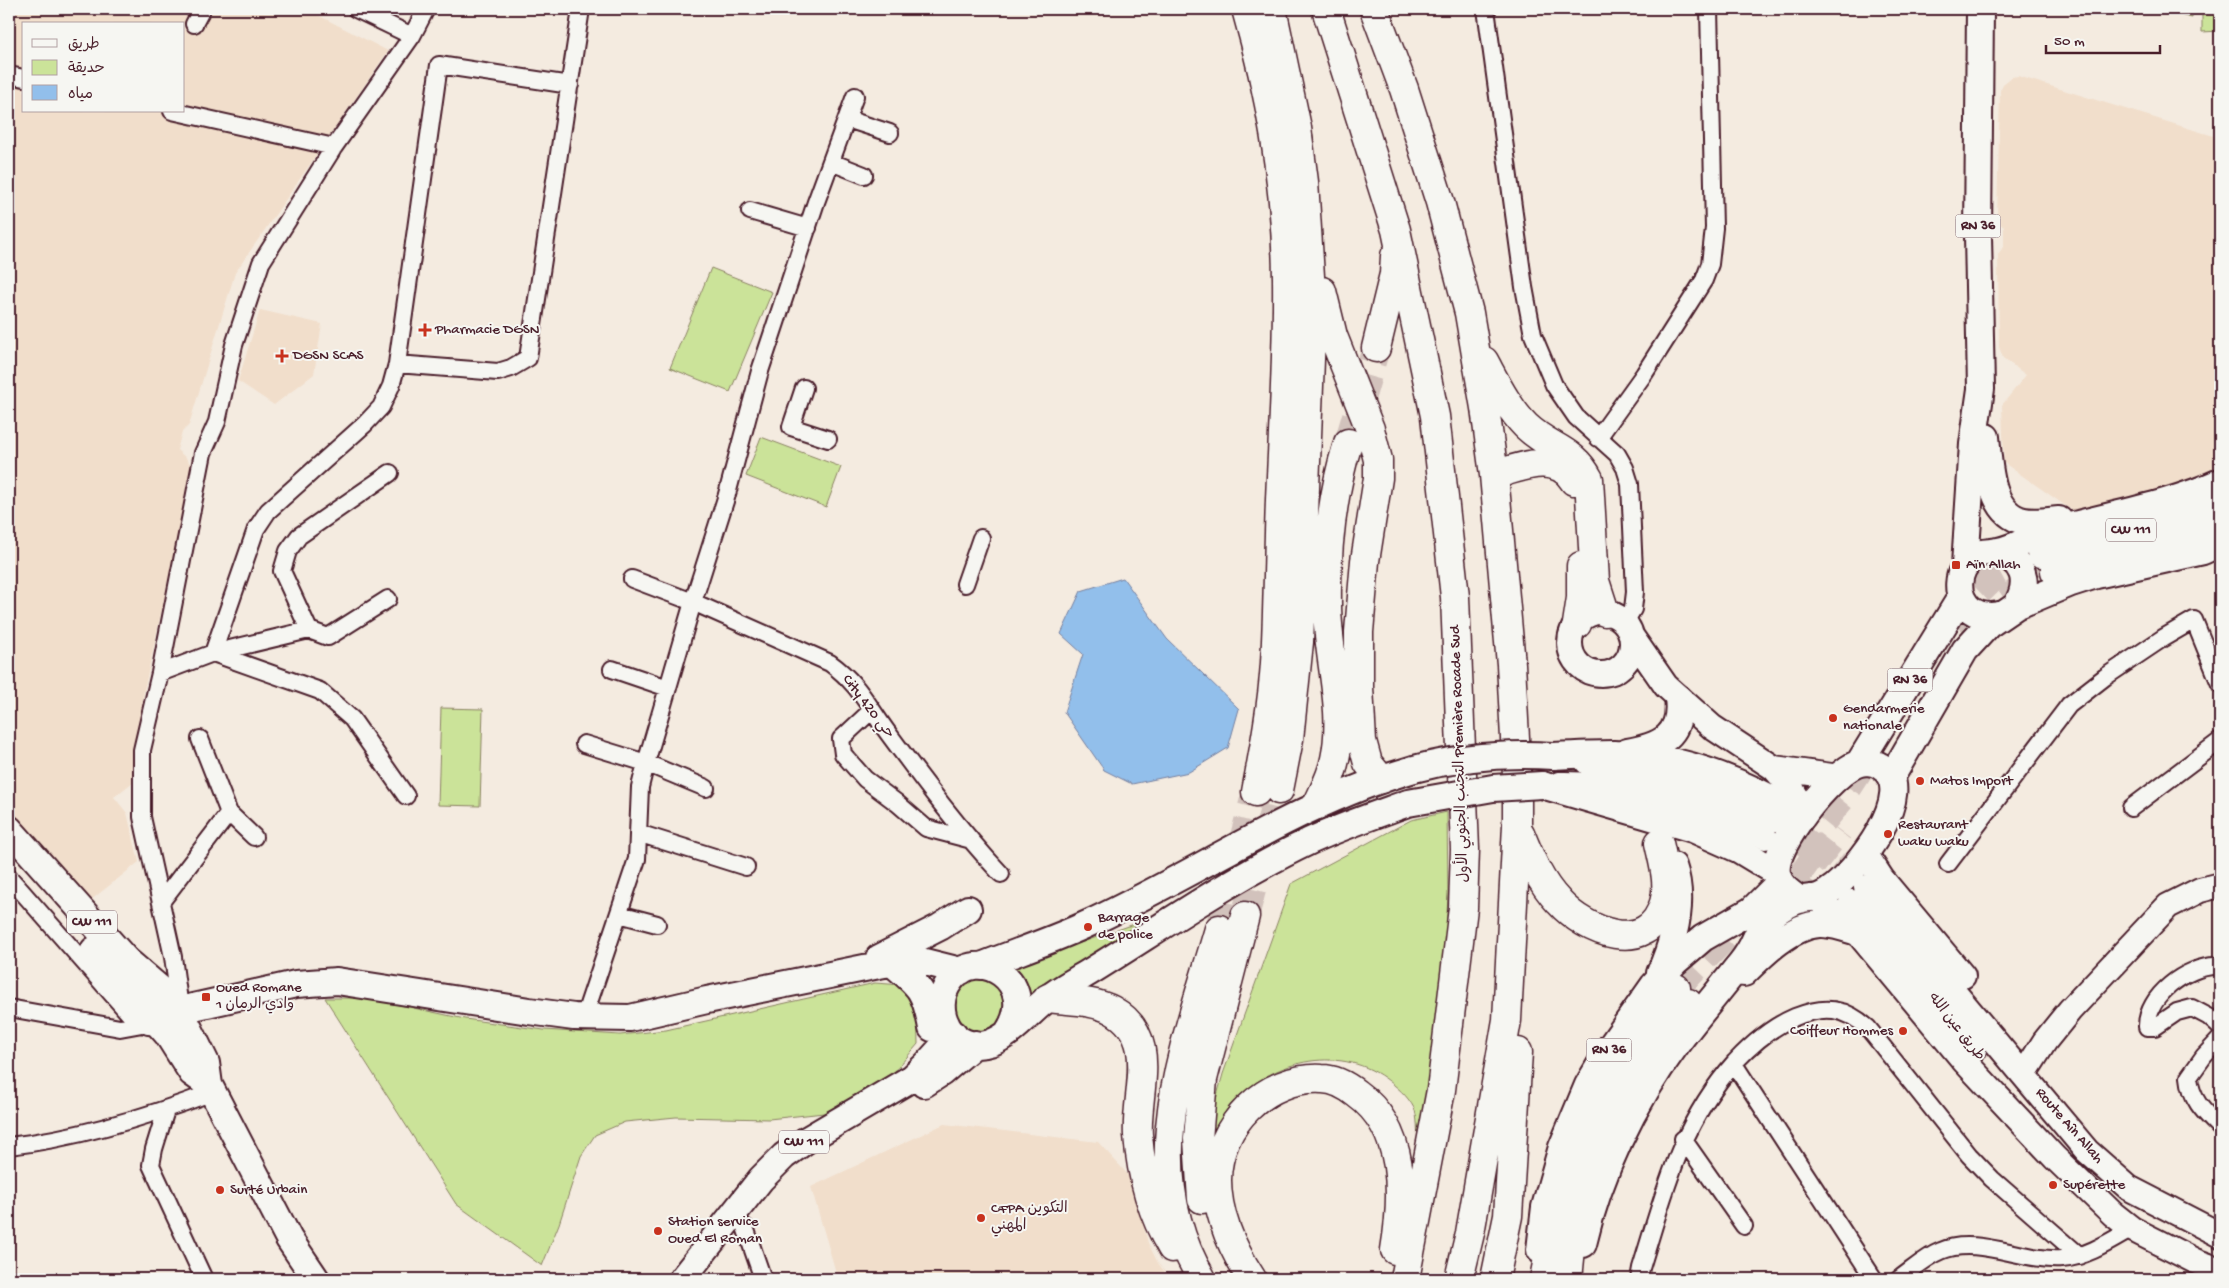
<svg xmlns="http://www.w3.org/2000/svg" width="2229" height="1288" font-family="'Gochi Hand','Playpen Sans Arabic',sans-serif">
  <rect width="100%" height="100%" fill="#f4ebe0"/>
  <filter id="ink" filterUnits="userSpaceOnUse"><feTurbulence type="fractalNoise" baseFrequency=".02" numOctaves="2"/><feDisplacementMap in="SourceGraphic" scale="10" xChannelSelector="R" yChannelSelector="G"/><feConvolveMatrix kernelMatrix="1 2 1 2 8 2 1 2 1" color-interpolation-filters="sRGB"/></filter>
  <g filter="url(#ink)">
    <path fill="#f1decb" fill-rule="evenodd" d="M 9,9 L 306,9 L 388,51 L 235,273 L 189,425 L 182,432 L 177,450 L 186,458 L 193,468 L 144,691 L 133,782 L 114,797 L 127,813 L 139,862 L 91,900 L 9,812 ZM 24,24 L 184,24 L 184,111 L 24,111 Z
      M 2018,76 L 2220,138 L 2220,471 L 2181,484 L 2073,511 L 2004,463 L 2002,405 L 2026,375 L 2003,358 L 1999,347 L 1998,255 L 2004,245 L 2004,227 L 1999,223 L 1997,218 L 2000,90 L 2003,84 L 2012,77 Z
      M 260,310 L 322,324 L 314,374 L 274,405 L 238,381 Z
      M 944,1124 L 1098,1142 L 1134,1181 L 1135,1192 L 1148,1243 L 1158,1263 L 1170,1279 L 842,1279 L 837,1276 L 811,1187 Z"/>
    <path fill="#cbe399" stroke="#8a8162" d="M 2155,9 L 2192,9 L 2192,18 Z
      M 2202,9 L 2220,9 L 2220,31 L 2202,32 Z
      M 711,268 L 772,292 L 730,392 L 670,368 Z
      M 761,437 L 841,467 L 826,507 L 746,476 Z
      M 441,708 L 483,709 L 480,806 L 438,805 Z
      M 1447,812 L 1448,893 L 1444,982 L 1418,1142 C 1417,1132 1418,1117 1414,1108 C 1407,1095 1397,1087 1385,1078 C 1337,1044 1270,1061 1231,1104 C 1218,1119 1213,1140 1206,1158 L 1213,1110 L 1223,1074 L 1291,884 L 1411,820 Z
      M 1285,849 L 1024,1004 L 1008,968 L 1146,920 Z
      M953 1005a26 26 0 1 1 52 0a26 26 0 1 1-52 0Z
      M 875,983 L 903,985 L 917,1004 L 918,1044 L 889,1078 L 824,1113 L 769,1119 L 676,1117 L 625,1122 L 595,1135 L 581,1156 L 559,1224 L 542,1266 L 456,1204 L 325,998 L 367,998 L 465,1019 L 544,1030 L 620,1035 L 666,1030 Z"/>
    <path fill="#92bfeb" stroke="#757f9e" d="M 1123,578 L 1167,639 L 1239,709 L 1228,748 L 1189,772 L 1132,784 L 1104,770 L 1064,712 L 1083,654 L 1061,634 L 1081,591 Z"/>
    <g fill="none" stroke-linecap="round" stroke-linejoin="round">
      <path stroke="#d2c2bc" stroke-width="24" stroke-dasharray="24 12" stroke-linecap="butt" d="M 1778,820 L 1819,849 L 1863,884
        M 1767,838 L 1827,881 L 1848,900"/>
      <path stroke="#d2c2bc" stroke-width="28" stroke-dasharray="28 14" stroke-linecap="butt" d="M 1348,443 L 1376,348
        M 2005,600 L 2031,583 L 2055,571
        M 1953,624 L 1970,600 L 1993,578 L 2038,554
        M 1770,886 L 1841,799 L 1872,751
        M 1787,897 L 1839,830
        M 1245,916 L 1279,790
        M 1219,929 L 1256,792
        M 1676,988 L 1744,917"/>
      <defs>
        <path id="street" d="M 356,9 L 412,36
          M 1486,9 L 1524,287 L 1533,335 L 1554,385 L 1576,417 L 1617,454 L 1625,468 L 1630,484 L 1635,592 L 1633,609 L 1625,622
          M 194,24 L 202,9
          M 9,75 L 24,78
          M 172,111 L 334,147
          M 847,119 L 890,133
          M 831,162 L 864,175
          M 750,211 L 808,228
          M 397,364 L 498,372 L 511,368 L 528,358 L 581,9
          M 804,388 L 791,427 L 828,439
          M 1598,438 L 1644,374 L 1704,280 L 1710,264 L 1714,228 L 1709,9
          M 632,579 L 693,602 L 830,663 C 858,683 868,706 888,733 C 924,782 960,830 1001,874
          M 965,584 L 981,538
          M 388,599 L 328,637 L 309,630 L 282,571 L 288,551 L 299,536 L 390,473
          M 612,669 L 668,688
          M 160,673 L 213,653 L 309,630
          M 872,710 L 841,739 L 843,754 L 865,779 L 897,803 L 926,828 L 968,839
          M 200,739 L 229,813 L 254,837
          M 584,744 L 646,763 L 706,788
          M 406,796 L 352,719 L 320,691 L 213,653 L 256,529 L 268,511 L 365,424 L 381,407 L 391,386 L 397,364 L 439,65 L 570,85
          M 2131,808 L 2220,741
          M 638,833 L 746,867
          M 1948,864 L 2069,705 L 2105,677 L 2163,638 L 2194,620 L 2220,684
          M 9,877 L 132,1017 L 148,1026 L 161,1027
          M 161,902 L 229,813
          M 619,914 L 657,924
          M 2216,966 C 2187,966 2146,996 2147,1027 L 2155,1027 L 2177,1012 L 2192,1008 L 2209,1017 L 2220,1027
          M 9,1008 L 120,1028 L 142,1024
          M 180,1008 L 173,957 L 142,817 L 142,750 L 160,673 L 203,453 L 217,422 L 234,345 L 261,263 L 334,147 L 412,36 L 426,9
          M 584,1017 L 637,859 L 640,787 L 646,763 L 693,602 L 726,498 L 760,371 L 816,202 L 855,96
          M 2220,1039 L 2204,1056 L 2189,1077 C 2191,1100 2204,1112 2220,1128
          M 1734,1064 L 1874,1279
          M 166,1110 L 154,1149 L 151,1165 L 204,1279
          M 1683,1139 L 1744,1226
          M 9,1146 C 78,1138 147,1117 213,1092
          M 745,1227 L 763,1279
          M 1639,1279 L 1641,1268 C 1665,1191 1680,1124 1735,1062 C 1752,1044 1771,1027 1795,1017 C 1824,1005 1845,1007 1868,1028 L 1969,1155 L 1992,1179 L 2080,1256
          M 1899,1279 C 1912,1270 1926,1257 1941,1251 C 1976,1235 2024,1262 2062,1259 C 2087,1257 2111,1241 2132,1229"/>
        <path id="secondary" d="M1570 643a31 31 0 1 1 62 0a31 31 0 1 1-62 0Z
          M 1632,637 L 1666,686 L 1712,727 L 1774,768 L 1792,789 L 1806,813
          M 1587,762 L 1678,779 L 1737,799 L 1776,819
          M 1774,768 L 1839,777
          M 1559,784 C 1630,783 1705,802 1765,837
          M 1865,853 L 1882,879 L 1963,976
          M 1866,887 L 2087,1151 L 2129,1188 L 2220,1235
          M 1818,899 L 1857,932 L 1965,1062 L 2055,1158 L 2113,1214 L 2132,1229 L 2195,1261 L 2220,1270
          M 1851,902 L 1897,954 L 1974,1050
          M 2024,1074 L 2045,1041 L 2070,1010 L 2168,906 L 2200,890 L 2220,885"/>
        <path id="primary" d="M 1986,437 C 1989,464 1989,514 2024,521 C 2035,523 2047,521 2059,520
          M 1997,551 C 2024,562 2031,581 2016,606
          M 1965,565 L 1973,444 L 1981,389 L 1978,235 L 1980,9
          M 2004,614 C 1993,617 1981,617 1971,610 C 1954,596 1956,571 1973,557 C 1981,551 1989,553 1998,551 C 2015,548 2031,537 2048,532 C 2106,515 2165,507 2220,482
          M 1627,752 C 1661,746 1683,736 1678,698
          M 1553,756 C 1573,755 1594,754 1614,754 C 1680,755 1747,783 1803,816
          M 1859,763 L 1961,597
          M 1892,776 L 1965,650 L 1988,625 L 2016,606 L 2071,583 L 2096,575 L 2203,551 L 2220,543
          M 1542,785 L 1693,829 L 1738,849 L 1776,872
          M 9,829 L 126,960 L 167,995 L 180,1010 L 206,1063 L 209,1085 L 289,1239 L 316,1279
          M 94,950 L 168,1035 L 192,1073 L 209,1085
          M 879,958 L 940,927 L 968,909
          M 892,963 C 921,987 925,991 932,1028
          M 981,966 C 1014,953 1050,941 1083,926 C 1194,876 1296,803 1414,769
          M 1660,973 C 1675,939 1685,901 1673,866
          M 1744,973 C 1763,954 1791,926 1819,924 C 1832,923 1845,928 1857,932
          M 180,1010 L 296,984 L 337,981 L 529,1011 L 574,1017 L 630,1018 L 707,1000 L 884,964 L 921,961 L 961,971
          M 1008,1032 C 1041,982 977,943 950,981 C 928,1010 953,1055 990,1043 C 1012,1035 1029,1013 1047,999 C 1059,989 1075,981 1088,973 C 1161,928 1232,878 1310,841 C 1342,826 1375,815 1408,803
          M 924,1084 L 941,1073 L 975,1044
          M 1583,1244 C 1599,1174 1633,1103 1676,1045 C 1695,1019 1716,995 1736,969 C 1742,962 1748,954 1752,946 C 1757,936 1760,927 1768,918 C 1776,911 1789,903 1799,900 C 1813,896 1815,901 1829,891 C 1854,875 1922,789 1880,766 C 1874,762 1864,761 1857,764 C 1832,773 1772,846 1777,873 C 1779,886 1790,893 1800,900
          M 1540,1250 L 1545,1207 L 1562,1147 L 1588,1085 L 1611,1046 L 1654,985 L 1675,962 L 1703,938 L 1752,910 L 1776,886
          M 682,1279 L 761,1179 L 784,1156 L 805,1141 L 912,1078 L 926,1065 L 954,1034"/>
        <path id="highway" d="M 1246,9 C 1271,96 1286,187 1287,278 C 1288,352 1283,426 1280,500 C 1278,555 1278,609 1275,663 C 1272,707 1264,749 1256,792
          M 1272,9 L 1297,128 L 1304,182 L 1312,308 L 1299,642 L 1289,739 L 1279,790
          M 1326,9 L 1396,230 L 1435,416 L 1455,597 L 1465,849 L 1463,908 L 1441,1090 L 1405,1279
          M 1374,9 L 1404,89 L 1440,202 L 1469,313 L 1485,408 L 1494,475 L 1511,664 L 1517,775 L 1517,825 L 1507,1020 L 1470,1233 L 1459,1279
          M 1322,291 L 1333,336 L 1370,429 L 1378,460 L 1378,478 L 1365,561 L 1359,632 L 1359,687 L 1362,741 L 1368,763 L 1381,779
          M 1376,348 L 1394,274 L 1395,256
          M 1484,361 C 1496,383 1508,408 1526,426 C 1550,449 1573,448 1589,479 L 1595,581 L 1605,612
          M 1494,475 C 1520,467 1557,451 1574,481
          M 2041,553 C 2057,547 2073,541 2089,537 C 2133,528 2179,524 2220,504
          M 2055,571 C 2105,553 2158,548 2208,530
          M 1577,624 L 1581,598 L 1581,566
          M 1317,805 C 1324,790 1332,776 1335,759 C 1346,709 1327,656 1327,604 C 1326,550 1332,495 1348,443
          M 1520,833 C 1530,858 1540,882 1559,902 C 1585,931 1648,958 1664,903 C 1670,884 1663,862 1659,843
          M 1048,998 C 1068,1001 1093,1000 1112,1010 C 1161,1037 1135,1092 1138,1135 C 1141,1174 1152,1215 1172,1248
          M 1202,1199 L 1198,1139 L 1203,1079 L 1245,916
          M 1202,1279 C 1134,1167 1186,1043 1219,929
          M 1252,1279 C 1233,1250 1217,1216 1217,1180 C 1217,1125 1266,1076 1322,1079 C 1335,1079 1347,1086 1357,1094 C 1406,1129 1404,1196 1395,1250
          M 1495,1279 L 1508,1216 L 1518,1052
          M 1544,1279 C 1566,1160 1597,1081 1676,988
          M 1568,1279 C 1570,1260 1571,1241 1575,1222 C 1591,1145 1638,1063 1688,1003"/>
      </defs>
      <use href="#street" stroke="#4a1f2b" stroke-width="20"/>
      <use href="#secondary" stroke="#4a1f2b" stroke-width="28"/>
      <use href="#primary" stroke="#4a1f2b" stroke-width="30"/>
      <use href="#highway" stroke="#4a1f2b" stroke-width="31"/>
      <use href="#street" stroke="#f6f6f2" stroke-width="16"/>
      <use href="#secondary" stroke="#f6f6f2" stroke-width="24"/>
      <use href="#primary" stroke="#f6f6f2" stroke-width="26"/>
      <use href="#highway" stroke="#f6f6f2" stroke-width="28"/>
      <defs>
        <path id="primary-bridge" d="M 1414,769 C 1460,757 1505,753 1553,756
          M 1408,803 L 1493,788 L 1542,785"/>
      </defs>
      <use href="#primary-bridge" stroke="#4a1f2b" stroke-width="30" stroke-linecap="butt"/>
      <use href="#primary-bridge" stroke="#f6f6f2" stroke-width="26"/>
    </g>
  </g>
  <g fill="#c8321e" stroke="#f6f6f2" stroke-width="2">
    <path d="M422.5 322.5h5v5h5v5h-5v5h-5v-5h-5v-5h5z"/>
    <path d="M279.5 348.5h5v5h5v5h-5v5h-5v-5h-5v-5h5z"/>
    <rect x="1951" y="560" width="10" height="10" rx="2.5"/>
    <circle cx="1833" cy="718" r="5"/>
    <circle cx="1920" cy="781" r="5"/>
    <circle cx="1888" cy="834" r="5"/>
    <circle cx="1088" cy="927" r="5"/>
    <rect x="201" y="992" width="10" height="10" rx="2.5"/>
    <circle cx="1903" cy="1031" r="5"/>
    <circle cx="2053" cy="1185" r="5"/>
    <circle cx="220" cy="1190" r="5"/>
    <circle cx="981" cy="1218" r="5"/>
    <circle cx="658" cy="1231" r="5"/>
  </g>
  <g text-anchor="middle" dominant-baseline="central" stroke-width="4" stroke-linejoin="round" paint-order="stroke">
    <g fill="#f6f6f2" stroke="#7e6067" stroke-width="1">
      <rect x="1955.5" y="214.5" width="45" height="23" rx="4"/>
      <rect x="2106" y="518.5" width="50" height="23" rx="4"/>
      <rect x="1887.5" y="668.5" width="45" height="23" rx="4"/>
      <rect x="67" y="910.5" width="50" height="23" rx="4"/>
      <rect x="1586.5" y="1038.5" width="45" height="23" rx="4"/>
      <rect x="779" y="1130.5" width="50" height="23" rx="4"/>
    </g>
    <g font-size="14" font-weight="bold" fill="#4a1f2b">
      <text x="1978" y="226">RN 36</text>
      <text x="2131" y="530">CW 111</text>
      <text x="1910" y="680">RN 36</text>
      <text x="92" y="922">CW 111</text>
      <text x="1609" y="1050">RN 36</text>
      <text x="804" y="1142">CW 111</text>
    </g>
    <g font-size="15" fill="#4a1f2b" stroke="#f6f6f2" text-anchor="start">
      <text x="435" y="330">Pharmacie DGSN</text>
      <text x="293" y="356">DGSN SCAS</text>
      <text x="1966" y="565">Aïn Allah</text>
      <text x="1843" y="709">Gendarmerie<tspan x="1843" dy="17">nationale</tspan></text>
      <text x="1930" y="781">Matos Import</text>
      <text x="1898" y="825">Restaurant<tspan x="1898" dy="17">waku waku</tspan></text>
      <text x="1098" y="918">Barrage<tspan x="1098" dy="17">de police</tspan></text>
      <text x="216" y="988">Oued Romane<tspan x="216" dy="17">1 وادي الرمان</tspan></text>
      <text x="1893" y="1031" text-anchor="end">Coiffeur Hommes</text>
      <text x="2063" y="1185">Supérette</text>
      <text x="230" y="1190">Surté Urbain</text>
      <text x="991" y="1209">CFPA التكوين<tspan x="991" dy="17">المهني</tspan></text>
      <text x="668" y="1222">Station service<tspan x="668" dy="17">Oued El Roman</tspan></text>
    </g>
    <g font-size="15" fill="#4a1f2b" stroke="#f6f6f2">
      <text transform="translate(868 707) rotate(53)">City 420 حي</text>
      <text transform="translate(1460 754) rotate(-92)">التجنب الجنوبي الأول Première Rocade Sud</text>
      <text transform="translate(1956 1027) rotate(52)">طريق عين الله</text>
      <text transform="translate(2069 1126) rotate(49)">Route Aîn Allah</text>
    </g>
  </g>
  <rect width="2229" height="1288" fill="none" stroke="#f6f6f2" stroke-width="30"/>
  <rect x="15" y="15" width="2199" height="1258" fill="none" stroke="#4a1f2b" stroke-width="2" filter="url(#ink)"/>
  <rect x="22" y="22" width="162" height="90" fill="#f6f6f2" stroke="#b1a0a2"/>
  <rect x="32" y="39" width="25" height="8" fill="#f6f6f2" stroke="#b1a0a2"/>
  <text x="68" y="48" font-size="15" fill="#4a1f2b">طريق</text>
  <rect x="32" y="60" width="25" height="15" fill="#cbe399" stroke="#b1a0a2"/>
  <text x="68" y="72" font-size="15" fill="#4a1f2b">حديقة</text>
  <rect x="32" y="85" width="25" height="15" fill="#92bfeb" stroke="#b1a0a2"/>
  <text x="68" y="98" font-size="15" fill="#4a1f2b">مياه</text>
  <path d="M2046 45v8h114v-8" fill="none" stroke="#4a1f2b" stroke-width="2.5"/>
  <text x="2054" y="45" font-size="15" fill="#4a1f2b" stroke="#f6f6f2" stroke-width="4" paint-order="stroke">50 m</text>
</svg>
